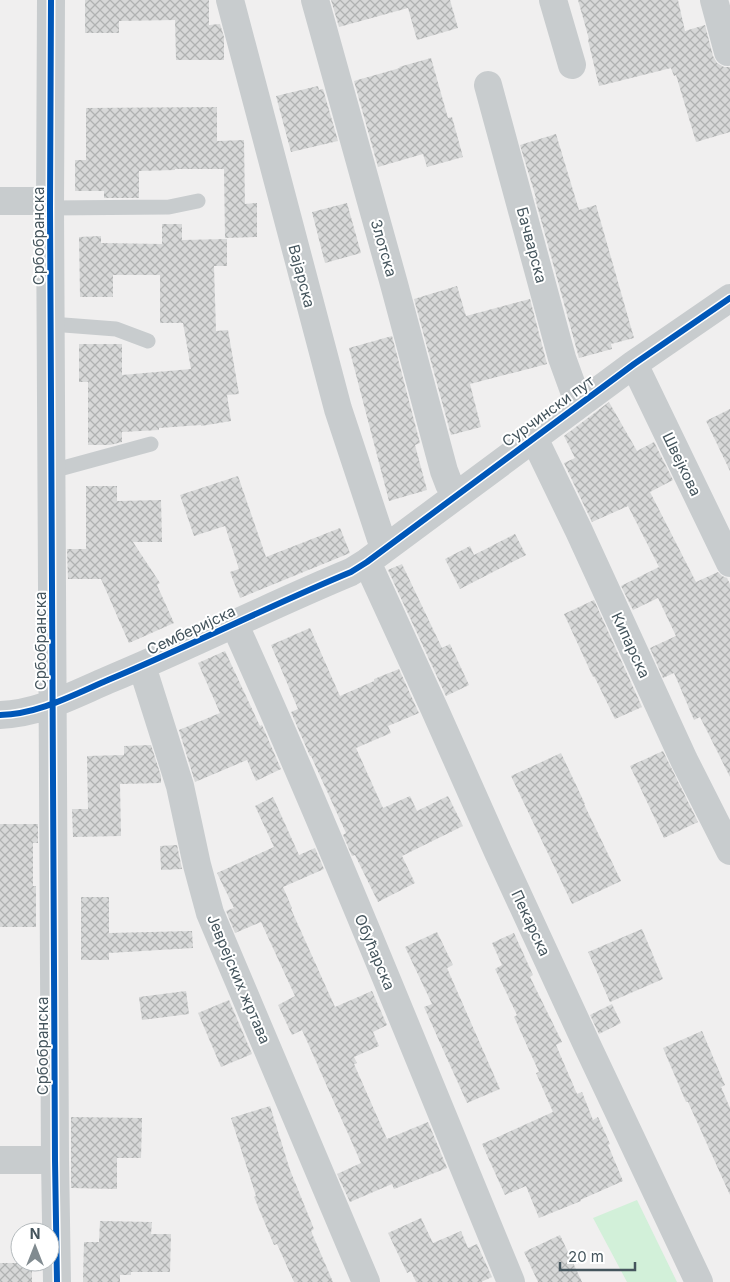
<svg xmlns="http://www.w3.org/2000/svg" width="730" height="1282" font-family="Inter,sans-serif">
  <defs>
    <pattern id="building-cross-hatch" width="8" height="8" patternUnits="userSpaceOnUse" patternTransform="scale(1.25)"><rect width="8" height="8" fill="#d7d8d8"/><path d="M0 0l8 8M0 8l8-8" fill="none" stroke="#b0b2b2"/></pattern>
  </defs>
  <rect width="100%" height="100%" fill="#f0efef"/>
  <path fill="#d2f0d9" d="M 637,1200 L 677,1282 L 627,1282 L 593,1218 Z"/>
  <path fill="url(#building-cross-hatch)" d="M 85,0 L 209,0 L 209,25 L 220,24 L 224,37 L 224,60 L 176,60 L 175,20 L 119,21 L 119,33 L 85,33 Z
    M 331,0 L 450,0 L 458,28 L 417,40 L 408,8 L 339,27 Z
    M 578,0 L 678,0 L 685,31 L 705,25 L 713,56 L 717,63 L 724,67 L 730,67 L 730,132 L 696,142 L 676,75 L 674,76 L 671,68 L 599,86 L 588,40 L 589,39 Z
    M 431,58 L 448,118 L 452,117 L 463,157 L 427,167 L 423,154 L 378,167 L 354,81 L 400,68 L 399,67 Z
    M 318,86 L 319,90 L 323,89 L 338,141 L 291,152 L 276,96 Z
    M 217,107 L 217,141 L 244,140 L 245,204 L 257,203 L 257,237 L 225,238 L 224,169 L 175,169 L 175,170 L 139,171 L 139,198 L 104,198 L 104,191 L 75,191 L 75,160 L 86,160 L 86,108 Z
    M 556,134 L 579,210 L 596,205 L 634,338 L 611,344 L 612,349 L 579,358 L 535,198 L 536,198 L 520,145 Z
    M 347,203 L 361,253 L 325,263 L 312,212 Z
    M 162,224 L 182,224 L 182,240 L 227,239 L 227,266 L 214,266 L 216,331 L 228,330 L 239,394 L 227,395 L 231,421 L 201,426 L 201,425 L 159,428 L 159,430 L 122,432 L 122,442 L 110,445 L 88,445 L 88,382 L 79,382 L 79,344 L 122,344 L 122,375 L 191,369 L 183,323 L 160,323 L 160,275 L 113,275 L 113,297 L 80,297 L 79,237 L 101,236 L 101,243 L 162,244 Z
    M 457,286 L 466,316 L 530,299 L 547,364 L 470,384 L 481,427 L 451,435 L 414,299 Z
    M 392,336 L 420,443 L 415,445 L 427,490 L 389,501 L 349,348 Z
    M 609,402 L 637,451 L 654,442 L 673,480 L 650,492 L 696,582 L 718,572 L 722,576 L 727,578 L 730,584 L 730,777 L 700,717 L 694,720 L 674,673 L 663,678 L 650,648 L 676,636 L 658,598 L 633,610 L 621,586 L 659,567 L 628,506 L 592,522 L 564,463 L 575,458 L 564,436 Z
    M 730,409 L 730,471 L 706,421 Z
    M 238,476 L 266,557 L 340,528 L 350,553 L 240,598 L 230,572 L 239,569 L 225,526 L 194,536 L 180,495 Z
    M 86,486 L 117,486 L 117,501 L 161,500 L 162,542 L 133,542 L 160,583 L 157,585 L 174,623 L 129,643 L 101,579 L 68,579 L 67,549 L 86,549 Z
    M 515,534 L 526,555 L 460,589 L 445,559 L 470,546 L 474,555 Z
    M 402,564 L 442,648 L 450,644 L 469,685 L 446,696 L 388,570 Z
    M 594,600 L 642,707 L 615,719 L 594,676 L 593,677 L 564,614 Z
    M 310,628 L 340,696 L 374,681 L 374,679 L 399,669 L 417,709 L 419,713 L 388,726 L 391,733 L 356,748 L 383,808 L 410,796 L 417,811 L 448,796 L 463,826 L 402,856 L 415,883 L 378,902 L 355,855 L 352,856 L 343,835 L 346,833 L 311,756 L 310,756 L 291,712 L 298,709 L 271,645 Z
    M 225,651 L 260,726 L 262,725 L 281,769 L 256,781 L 247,760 L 195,782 L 179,730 L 220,713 L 198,663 Z
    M 151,745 L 161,776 L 161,783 L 120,784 L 121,836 L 73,837 L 72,809 L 88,809 L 87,756 L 124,755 L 124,746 Z
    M 663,751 L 698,822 L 664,838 L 630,766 Z
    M 561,753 L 585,804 L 584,804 L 621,881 L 572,904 L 511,776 Z
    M 273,797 L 299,855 L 315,848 L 324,869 L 283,887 L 292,908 L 291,909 L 335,1007 L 372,991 L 387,1025 L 373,1032 L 379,1046 L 354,1057 L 357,1063 L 354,1064 L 387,1139 L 428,1122 L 447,1168 L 394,1189 L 392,1184 L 350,1202 L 337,1174 L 361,1163 L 302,1030 L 292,1035 L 278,1005 L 295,996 L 261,922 L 235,933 L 226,911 L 234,908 L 217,873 L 274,847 L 255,806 Z
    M 0,824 L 38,824 L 38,843 L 33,843 L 33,886 L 36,886 L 36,927 L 0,927 Z
    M 177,845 L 182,869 L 161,870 L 160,846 Z
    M 81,897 L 109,897 L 109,933 L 192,931 L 193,948 L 109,953 L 109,960 L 81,960 Z
    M 642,929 L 663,979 L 610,1002 L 588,952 Z
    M 437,932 L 453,965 L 447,968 L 500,1089 L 467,1103 L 424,1007 L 432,1004 L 405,947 Z
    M 514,933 L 533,975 L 530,977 L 562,1042 L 556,1045 L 577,1094 L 582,1092 L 593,1120 L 598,1117 L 610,1144 L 608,1145 L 623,1181 L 580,1200 L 581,1201 L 539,1218 L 526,1186 L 505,1195 L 482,1144 L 553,1112 L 536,1073 L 539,1072 L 514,1017 L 517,1015 L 495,969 L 502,965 L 492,943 Z
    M 186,991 L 189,1014 L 142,1020 L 139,997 Z
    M 229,1000 L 252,1054 L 221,1067 L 198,1013 Z
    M 612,1004 L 621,1023 L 599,1034 L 590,1015 Z
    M 702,1031 L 725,1085 L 721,1087 L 730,1108 L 730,1195 L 688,1102 L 686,1102 L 663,1048 Z
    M 270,1106 L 290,1170 L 314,1229 L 311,1231 L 333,1282 L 294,1282 L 277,1244 L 274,1245 L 254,1197 L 256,1196 L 231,1118 Z
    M 71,1117 L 142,1118 L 141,1158 L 117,1158 L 117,1189 L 71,1188 Z
    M 421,1218 L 433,1243 L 461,1231 L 468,1248 L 477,1244 L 492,1277 L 481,1282 L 416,1282 L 411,1271 L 407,1273 L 388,1233 Z
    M 100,1221 L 152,1222 L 151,1234 L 171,1234 L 170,1272 L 131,1272 L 131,1275 L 120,1275 L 120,1282 L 83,1282 L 84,1242 L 99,1242 Z
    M 560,1235 L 582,1282 L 538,1282 L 524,1252 Z
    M 0,1263 L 32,1263 L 32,1282 L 0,1282 Z"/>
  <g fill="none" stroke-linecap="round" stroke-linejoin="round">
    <path stroke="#c8ccce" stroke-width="15" d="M 50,208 L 169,207 L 198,201
      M 51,324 L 116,329 L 148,341
      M 52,471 L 151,444"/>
    <path stroke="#c8ccce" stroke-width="28" d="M 51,0 L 50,208 L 55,1160 L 57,1282
      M 230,0 L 338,409 L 384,548
      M 315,0 L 394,284 L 444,471 L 449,484 L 457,495
      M 553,0 L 572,65
      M 714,0 L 728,52
      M 488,85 L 562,358 L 574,391 L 580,403
      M 0,201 L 50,201
      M 634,364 L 730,563
      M 534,438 L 579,531 L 684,760 L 730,851
      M 367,562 L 434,708 L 498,852 L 587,1045 L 699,1282
      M 234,623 C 332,840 420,1062 511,1282
      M 142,666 L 180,786 L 197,865 L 210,913 L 366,1282
      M 0,715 C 38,714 73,695 108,680 C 190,646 269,606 351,572 L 367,562 L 634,364 L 730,298
      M 0,1160 L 55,1160"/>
    <defs>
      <path id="cycleway" d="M 51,0 L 50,208 L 55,1160 L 57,1282
        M 0,715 C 38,714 73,695 108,680 C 190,646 269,606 351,572 L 367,562 L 634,364 L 730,298"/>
    </defs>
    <use href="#cycleway" stroke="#fff" stroke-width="9"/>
    <use href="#cycleway" stroke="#0057b8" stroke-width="6"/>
  </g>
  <g text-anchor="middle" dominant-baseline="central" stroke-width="4" stroke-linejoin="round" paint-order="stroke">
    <g font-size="15" fill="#45555d" stroke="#fff">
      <text transform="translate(38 236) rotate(-90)">Србобранска</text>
      <text transform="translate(532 245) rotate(75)">Бачварска</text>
      <text transform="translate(384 248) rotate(74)">Злотска</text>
      <text transform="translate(302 276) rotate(75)">Вајарска</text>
      <text transform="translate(548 411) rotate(-36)">Сурчински пут</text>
      <text transform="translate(682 464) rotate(64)">Швејкова</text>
      <text transform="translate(191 630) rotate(-25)">Семберијска</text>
      <text transform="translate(40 641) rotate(-90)">Србобранска</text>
      <text transform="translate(631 645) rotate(65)">Кипарска</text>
      <text transform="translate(531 923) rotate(65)">Пекарска</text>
      <text transform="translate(375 952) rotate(67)">Обућарска</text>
      <text transform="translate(239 979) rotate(67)">Јеврејских жртава</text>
      <text transform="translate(42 1046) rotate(-90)">Србобранска</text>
    </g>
  </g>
  <g transform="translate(35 1247)"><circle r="24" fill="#ffffff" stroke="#b5bbbe"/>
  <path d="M0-4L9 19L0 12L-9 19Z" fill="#818b90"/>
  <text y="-8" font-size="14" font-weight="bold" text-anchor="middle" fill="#45555d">N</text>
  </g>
  <path d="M560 1262v8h75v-8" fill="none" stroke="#45555d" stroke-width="2.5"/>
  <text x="568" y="1262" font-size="15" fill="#45555d" stroke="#ffffff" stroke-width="4" paint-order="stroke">20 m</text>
</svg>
